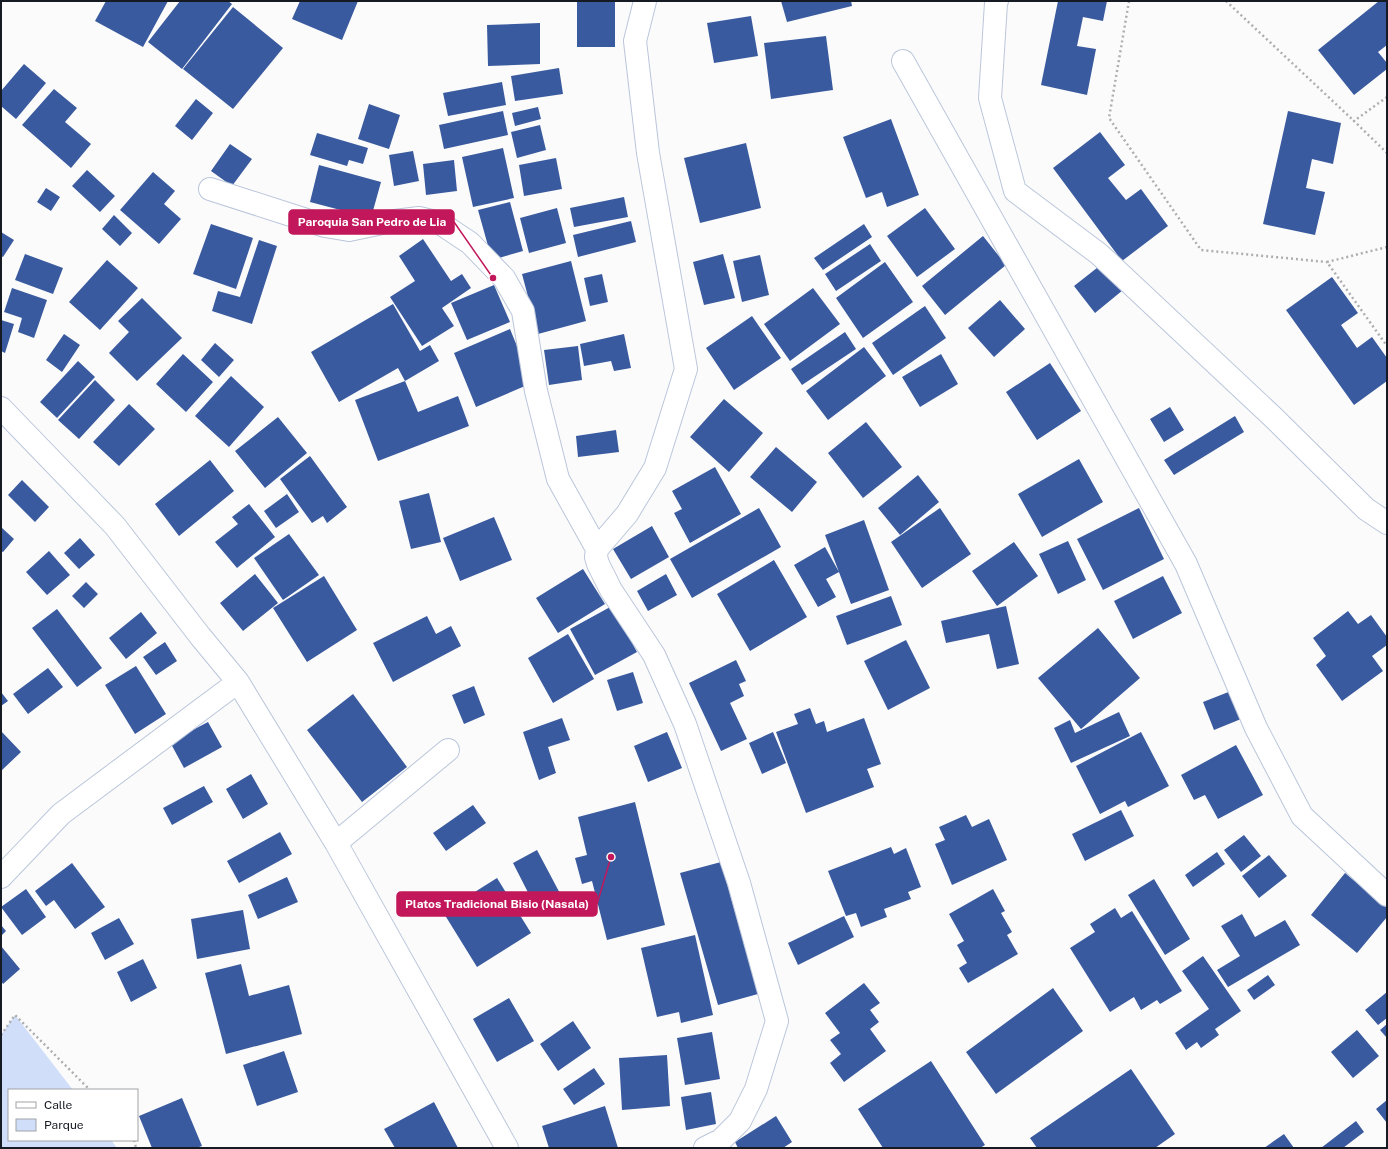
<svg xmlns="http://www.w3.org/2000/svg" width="1388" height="1149" font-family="'Public Sans',sans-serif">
  <rect width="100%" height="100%" fill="#fbfbfb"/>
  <path fill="#d0def9" d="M 15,1015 L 73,1090 L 9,1090 L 9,1140 L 111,1140 L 117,1148 L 1,1148 L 1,1035 Z"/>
  <path fill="#3a5a9f" d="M 106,1 L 168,1 L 143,47 L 95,21 Z
    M 180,1 L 228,1 L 232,4 L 182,69 L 148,42 Z
    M 300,1 L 358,1 L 342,40 L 292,19 Z
    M 781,1 L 851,1 L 852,6 L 787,22 Z
    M 1058,1 L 1107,1 L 1103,21 L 1083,17 L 1077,46 L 1096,49 L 1087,95 L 1041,85 Z
    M 1379,1 L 1387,1 L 1387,45 L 1378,52 L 1387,63 L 1387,69 L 1354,95 L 1318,50 Z
    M 577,2 L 615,2 L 615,47 L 577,47 Z
    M 233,7 L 283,48 L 233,109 L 183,69 Z
    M 751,16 L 758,56 L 714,63 L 707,23 Z
    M 540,23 L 540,64 L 488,66 L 487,25 Z
    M 826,36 L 833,90 L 771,99 L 764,43 Z
    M 24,64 L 46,83 L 16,119 L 1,106 L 1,91 Z
    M 559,68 L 563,94 L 515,101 L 511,76 Z
    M 502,82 L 506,105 L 448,116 L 443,93 Z
    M 54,89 L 77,108 L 65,122 L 91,144 L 71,168 L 22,125 Z
    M 196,99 L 213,113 L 192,140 L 175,126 Z
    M 369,104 L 400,115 L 389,149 L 358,139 Z
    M 538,107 L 541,119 L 515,126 L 512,113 Z
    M 503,111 L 508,135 L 444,149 L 439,125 Z
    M 1288,111 L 1341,123 L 1333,164 L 1312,159 L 1306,188 L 1325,192 L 1315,235 L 1263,224 Z
    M 891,119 L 919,195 L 887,207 L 882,192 L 866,198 L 843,137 Z
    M 540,125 L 546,150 L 517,158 L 511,132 Z
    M 1100,132 L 1125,165 L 1108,178 L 1126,200 L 1141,189 L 1168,226 L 1122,261 L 1053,168 Z
    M 317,133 L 368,148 L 363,164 L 349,160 L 347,166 L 310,155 Z
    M 746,143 L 761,208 L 700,223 L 684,158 Z
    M 230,144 L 252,159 L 232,186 L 211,171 Z
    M 503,148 L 514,198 L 473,207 L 462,157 Z
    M 413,151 L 419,181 L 394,186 L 389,155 Z
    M 556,158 L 562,189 L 524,196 L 519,165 Z
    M 454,160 L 457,191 L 426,195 L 423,164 Z
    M 319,165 L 381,182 L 371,218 L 310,202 Z
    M 87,170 L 115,196 L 100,212 L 72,186 Z
    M 153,172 L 175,191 L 164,204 L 181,219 L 159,244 L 120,210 Z
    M 46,188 L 60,197 L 51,211 L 37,202 Z
    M 624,197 L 628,217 L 574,227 L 570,208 Z
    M 510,202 L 523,251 L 492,260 L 478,210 Z
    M 557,208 L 566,243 L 529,253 L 520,218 Z
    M 925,208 L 955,249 L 917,277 L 887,236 Z
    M 114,215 L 132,233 L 120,246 L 102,229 Z
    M 631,221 L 636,242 L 578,257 L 573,235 Z
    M 211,224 L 253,238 L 236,289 L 193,274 Z
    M 864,224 L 872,237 L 823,270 L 814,258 Z
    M 1,232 L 14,240 L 3,257 L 1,256 Z
    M 983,236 L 1006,265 L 945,315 L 922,286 Z
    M 423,239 L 451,281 L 462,274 L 471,288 L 442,308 L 454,326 L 422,346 L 390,297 L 415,281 L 399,256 Z
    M 259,240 L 277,246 L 252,324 L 212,311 L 218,291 L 240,297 Z
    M 870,244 L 881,261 L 836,291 L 825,274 Z
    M 25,254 L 63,268 L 53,294 L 15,280 Z
    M 723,254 L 735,298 L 704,305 L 693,262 Z
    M 760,255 L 769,295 L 742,302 L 733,261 Z
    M 107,260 L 138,288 L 100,330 L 69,302 Z
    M 571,261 L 586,321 L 538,334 L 522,274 Z
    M 885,262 L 913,302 L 863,338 L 836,298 Z
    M 1102,264 L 1123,290 L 1095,313 L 1074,286 Z
    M 602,274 L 608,302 L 590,306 L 584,278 Z
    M 1332,277 L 1358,313 L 1341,325 L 1357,348 L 1372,337 L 1387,358 L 1387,381 L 1354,405 L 1286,310 Z
    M 494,285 L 510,322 L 467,340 L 451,303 Z
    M 12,288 L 47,300 L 34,338 L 18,332 L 22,318 L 4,312 Z
    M 813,288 L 840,324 L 790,361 L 764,324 Z
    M 142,298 L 182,338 L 137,381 L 109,353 L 129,332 L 118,321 Z
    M 1000,300 L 1025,329 L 994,357 L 968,328 Z
    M 393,304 L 420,351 L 430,345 L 439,361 L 405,381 L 398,368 L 339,402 L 311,352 Z
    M 925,306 L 946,338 L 893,375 L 872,343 Z
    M 752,316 L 781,358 L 734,390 L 706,348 Z
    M 1,320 L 14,324 L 5,353 L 1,351 Z
    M 510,329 L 532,383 L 476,407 L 454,353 Z
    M 845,332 L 856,349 L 802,385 L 791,369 Z
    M 64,334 L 80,345 L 62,372 L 46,360 Z
    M 624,334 L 631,368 L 614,371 L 611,361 L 584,366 L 580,344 Z
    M 215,343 L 234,360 L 219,377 L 201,360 Z
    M 578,346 L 582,380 L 549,385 L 544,350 Z
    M 864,347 L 886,376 L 828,420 L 806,391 Z
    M 183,354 L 213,382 L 186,412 L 156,384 Z
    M 941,354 L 958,384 L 920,407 L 902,377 Z
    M 78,361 L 95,377 L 57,418 L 40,402 Z
    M 1050,363 L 1081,411 L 1037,440 L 1006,392 Z
    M 231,376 L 264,407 L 229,447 L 195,416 Z
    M 95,380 L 115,400 L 79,439 L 58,420 Z
    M 405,381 L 418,412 L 458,396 L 469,426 L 378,461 L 355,400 Z
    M 724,399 L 763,433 L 729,472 L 690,437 Z
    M 129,404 L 155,429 L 119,466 L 93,442 Z
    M 1170,407 L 1184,430 L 1164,442 L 1150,419 Z
    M 1235,416 L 1244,432 L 1174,475 L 1164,460 Z
    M 278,417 L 307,453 L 265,488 L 235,451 Z
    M 866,422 L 902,467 L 863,498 L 828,453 Z
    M 616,430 L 619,452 L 578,457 L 576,436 Z
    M 776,447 L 817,482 L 792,512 L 750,477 Z
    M 310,456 L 347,507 L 327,523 L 323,516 L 312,523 L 280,479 Z
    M 1079,459 L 1103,502 L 1042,537 L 1018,494 Z
    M 210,460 L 234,491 L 179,536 L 155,504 Z
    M 715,467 L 741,514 L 690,543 L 674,513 L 682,509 L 672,491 Z
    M 918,475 L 939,502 L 900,535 L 878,508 Z
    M 22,480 L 49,507 L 35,522 L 8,495 Z
    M 429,493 L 441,542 L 411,549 L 399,501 Z
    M 287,494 L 299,512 L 276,528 L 264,511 Z
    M 249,504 L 275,537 L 237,568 L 215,542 L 238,524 L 232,517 Z
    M 759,508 L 781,547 L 692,598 L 670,559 Z
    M 940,508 L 971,554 L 922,588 L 891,542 Z
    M 1139,508 L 1164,559 L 1103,590 L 1077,539 Z
    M 494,517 L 512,560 L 460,581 L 443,538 Z
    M 864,520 L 889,590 L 851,604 L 825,535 Z
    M 652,526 L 669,557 L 631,579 L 613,549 Z
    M 1,527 L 14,539 L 3,552 L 1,551 Z
    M 289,534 L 319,575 L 283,600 L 254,558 Z
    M 80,538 L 95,555 L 79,569 L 64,553 Z
    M 1068,541 L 1086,580 L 1058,594 L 1039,554 Z
    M 1014,542 L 1038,576 L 997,606 L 972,571 Z
    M 825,547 L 839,572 L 826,579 L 836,597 L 818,607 L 794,565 Z
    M 49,551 L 70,575 L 47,595 L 26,572 Z
    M 774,560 L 807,617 L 750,651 L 717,594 Z
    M 583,569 L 605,604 L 558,633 L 536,598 Z
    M 255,574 L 278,603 L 243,631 L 220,603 Z
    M 666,574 L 677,595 L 648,611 L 637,591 Z
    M 324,576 L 357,630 L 307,662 L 273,608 Z
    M 1163,576 L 1182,613 L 1133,639 L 1114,601 Z
    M 86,582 L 98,594 L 84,608 L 72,596 Z
    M 891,596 L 902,625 L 847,645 L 836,616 Z
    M 612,606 L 637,652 L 595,675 L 570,629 Z
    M 1006,606 L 1019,664 L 997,669 L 989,634 L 946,643 L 941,621 Z
    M 57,609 L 102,668 L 77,687 L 32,628 Z
    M 1348,611 L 1358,624 L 1371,615 L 1387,637 L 1387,645 L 1372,656 L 1383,671 L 1342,701 L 1316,665 L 1326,656 L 1313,638 Z
    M 141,612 L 157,633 L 126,659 L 109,638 Z
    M 427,616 L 436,634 L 451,626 L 461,646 L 393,682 L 373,643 Z
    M 1098,628 L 1140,678 L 1081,729 L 1038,678 Z
    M 568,634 L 594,679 L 553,703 L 528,658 Z
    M 906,640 L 930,688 L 888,710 L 864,661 Z
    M 165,642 L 177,661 L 156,675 L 143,657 Z
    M 736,660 L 746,681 L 739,684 L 744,696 L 730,703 L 747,739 L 721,751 L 689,683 Z
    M 136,666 L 166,714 L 135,734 L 105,685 Z
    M 48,668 L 63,687 L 28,714 L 13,694 Z
    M 633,672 L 643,703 L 617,711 L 607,680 Z
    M 474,686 L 485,715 L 464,724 L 452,695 Z
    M 1231,691 L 1241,719 L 1214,730 L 1203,702 Z
    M 1,692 L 8,701 L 1,706 Z
    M 353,694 L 407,767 L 362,802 L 307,730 Z
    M 810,708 L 816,724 L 824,721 L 827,732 L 864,718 L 881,764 L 867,769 L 874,787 L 806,813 L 776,732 L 798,724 L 794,714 Z
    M 1119,712 L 1130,736 L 1071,763 L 1054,728 L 1070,720 L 1075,733 Z
    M 562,718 L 570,740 L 548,747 L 556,773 L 539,780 L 523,732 Z
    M 208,722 L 222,747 L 184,768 L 170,742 Z
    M 1,731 L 21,752 L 1,771 Z
    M 667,732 L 682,768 L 648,782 L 634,746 Z
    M 773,732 L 786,763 L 762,774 L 749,743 Z
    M 1141,732 L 1169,786 L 1128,807 L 1125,801 L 1100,814 L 1076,766 Z
    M 1236,745 L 1263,795 L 1218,819 L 1205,795 L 1194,800 L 1181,775 Z
    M 251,774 L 268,804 L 243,819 L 226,789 Z
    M 204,786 L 213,802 L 172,825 L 163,808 Z
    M 635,802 L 665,925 L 607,940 L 592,881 L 582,884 L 575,858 L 587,855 L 578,817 Z
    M 473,805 L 486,823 L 446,851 L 433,833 Z
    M 1121,810 L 1134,836 L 1085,861 L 1072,834 Z
    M 966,815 L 972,827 L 989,819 L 1007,860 L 952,885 L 935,844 L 945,840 L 939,827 Z
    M 280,832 L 292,854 L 239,883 L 227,861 Z
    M 1244,835 L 1261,856 L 1241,872 L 1224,850 Z
    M 891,847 L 894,854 L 906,848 L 921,887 L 908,892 L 911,899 L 884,909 L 887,917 L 861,927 L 856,913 L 846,916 L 828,871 Z
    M 537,850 L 564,901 L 539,914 L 513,863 Z
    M 1217,852 L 1225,864 L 1193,887 L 1185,875 Z
    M 1269,855 L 1287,876 L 1259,898 L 1242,876 Z
    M 721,862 L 758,994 L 718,1005 L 680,873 Z
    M 72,863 L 105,907 L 75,929 L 54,900 L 46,906 L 35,891 Z
    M 1345,873 L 1387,908 L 1387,917 L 1357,953 L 1311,915 Z
    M 287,877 L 298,902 L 258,919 L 248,895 Z
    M 497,878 L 531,933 L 477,967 L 443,912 Z
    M 1154,879 L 1190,939 L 1165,955 L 1128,895 Z
    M 26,889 L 46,917 L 22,935 L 1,907 Z
    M 993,889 L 1005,911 L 1001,913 L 1012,932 L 1007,935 L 1018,954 L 968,983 L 959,968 L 967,963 L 957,945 L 964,941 L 949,914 Z
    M 1115,908 L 1121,918 L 1132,911 L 1182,991 L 1160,1004 L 1157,1000 L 1141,1010 L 1134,997 L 1110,1012 L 1070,948 L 1095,932 L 1090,924 Z
    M 243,910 L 250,949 L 197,959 L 191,919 Z
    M 1242,914 L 1255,937 L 1285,920 L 1300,945 L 1228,987 L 1217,970 L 1240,956 L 1221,926 Z
    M 844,916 L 854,937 L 798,965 L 788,943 Z
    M 119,918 L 134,944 L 105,960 L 91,933 Z
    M 1,925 L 6,931 L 1,936 Z
    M 695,935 L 713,1015 L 681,1023 L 679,1012 L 657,1017 L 641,948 Z
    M 1,946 L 20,969 L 3,984 L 1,981 Z
    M 1203,956 L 1241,1011 L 1215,1029 L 1219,1035 L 1201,1048 L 1197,1042 L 1186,1050 L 1175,1033 L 1209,1009 L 1182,971 Z
    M 143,959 L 157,988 L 131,1002 L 117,972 Z
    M 241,964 L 249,996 L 289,985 L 302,1034 L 226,1054 L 205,973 Z
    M 1268,975 L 1275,985 L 1254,1000 L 1247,990 Z
    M 864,983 L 880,1003 L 870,1010 L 879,1022 L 870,1029 L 886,1051 L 844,1082 L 830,1063 L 841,1054 L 830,1040 L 840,1033 L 825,1013 Z
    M 1053,988 L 1083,1031 L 996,1094 L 966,1052 Z
    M 1387,992 L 1387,1018 L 1378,1025 L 1365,1010 Z
    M 509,998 L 534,1041 L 497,1062 L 473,1019 Z
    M 573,1021 L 591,1048 L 558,1071 L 540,1044 Z
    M 1387,1024 L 1387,1038 L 1380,1030 Z
    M 1357,1030 L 1379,1056 L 1353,1078 L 1331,1052 Z
    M 712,1032 L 720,1079 L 685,1085 L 677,1038 Z
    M 284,1051 L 298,1092 L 257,1106 L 243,1065 Z
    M 667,1055 L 670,1106 L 622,1110 L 619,1058 Z
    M 931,1061 L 985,1145 L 980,1148 L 883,1148 L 858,1109 Z
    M 594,1068 L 605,1084 L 574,1105 L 563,1089 Z
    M 1131,1069 L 1175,1134 L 1155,1148 L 1037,1148 L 1030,1138 Z
    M 711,1092 L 716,1124 L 686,1130 L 681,1097 Z
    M 182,1098 L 202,1146 L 196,1148 L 152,1148 L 139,1116 Z
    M 1387,1100 L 1387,1123 L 1376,1109 Z
    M 434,1102 L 458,1148 L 395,1148 L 384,1129 Z
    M 605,1106 L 618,1148 L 549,1148 L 542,1126 Z
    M 776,1116 L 792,1142 L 783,1148 L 738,1148 L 735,1142 Z
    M 1356,1121 L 1364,1132 L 1343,1148 L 1321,1148 Z
    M 1284,1134 L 1294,1148 L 1264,1148 Z"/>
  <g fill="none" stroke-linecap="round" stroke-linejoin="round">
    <defs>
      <path id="street" d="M 645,1 L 635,41 L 648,153 L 686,369 L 655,468 L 627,514 L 597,549 L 596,557 L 598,564 L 611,590 L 654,655 L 685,724 L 739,883 L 777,1021 L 756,1089 L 740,1121 L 721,1140 L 705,1148
        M 997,1 L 996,3 L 990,98 L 1015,191 L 1099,254 L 1275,419 L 1366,509 L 1387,523
        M 903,61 L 1186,564 L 1256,728 L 1302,816 L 1387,895
        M 210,189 L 325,226 L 349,230 L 387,222 L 419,218 L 440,223 L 470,243 L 504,278 L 523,311 L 536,391 L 558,479 L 597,549
        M 1,408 L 115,526 L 200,636 L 238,682 L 336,843 L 507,1148
        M 336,843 L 448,750
        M 1,877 L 61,814 L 238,682"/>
    </defs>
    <use href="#street" stroke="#bbc6db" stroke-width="24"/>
    <path stroke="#adaeb1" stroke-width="2.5" stroke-dasharray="2 3" stroke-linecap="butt" d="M 1129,1 L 1109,118 L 1201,250 L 1327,262
      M 1226,1 L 1354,121
      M 1387,97 L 1354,121 L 1387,153
      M 1387,247 L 1327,262 L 1387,346
      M 1,1035 L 15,1015 L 90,1090
      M 134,1140 L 136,1148"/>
    <use href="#street" stroke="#fff" stroke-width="22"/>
  </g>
  <path fill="none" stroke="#c2185b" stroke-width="1.5" d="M493 278L454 222M611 857L597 904"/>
  <g fill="#c2185b" stroke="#fff" stroke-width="1.5">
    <circle cx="493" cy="278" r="4"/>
    <circle cx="611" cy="857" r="4"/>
  </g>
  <g fill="#c2185b" stroke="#c2185b" stroke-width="1.5">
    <rect x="289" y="210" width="165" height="24" rx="4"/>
    <rect x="397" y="892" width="200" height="24" rx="4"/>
  </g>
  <g font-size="12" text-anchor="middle" font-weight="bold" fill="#fff">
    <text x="372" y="226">Paroquia San Pedro de Lia</text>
    <text x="497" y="908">Platos Tradicional Bisio (Nasala)</text>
  </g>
  <rect width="1388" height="1149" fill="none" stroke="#161a22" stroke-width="4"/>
  <rect x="8" y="1089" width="130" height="52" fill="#ffffff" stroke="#a2a3a7"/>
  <rect x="16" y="1102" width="20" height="6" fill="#ffffff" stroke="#a2a3a7"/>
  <text x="44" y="1109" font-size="12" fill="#161a22">Calle</text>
  <rect x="16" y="1119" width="20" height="12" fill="#d0def9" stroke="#a2a3a7"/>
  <text x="44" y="1129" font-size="12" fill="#161a22">Parque</text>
</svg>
